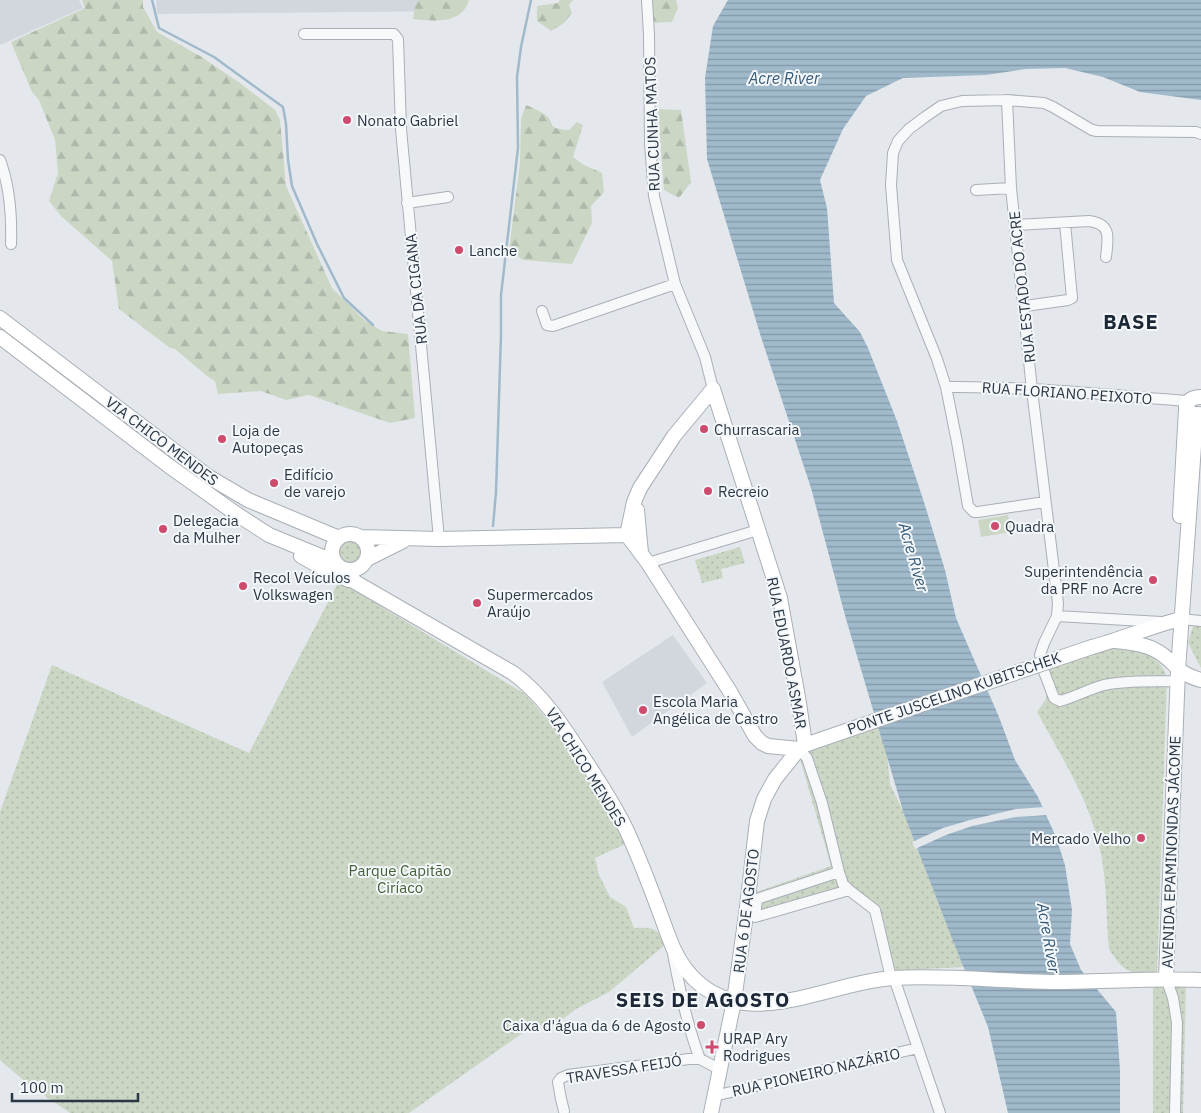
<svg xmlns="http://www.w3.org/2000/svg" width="1201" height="1113" font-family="'IBM Plex Sans',sans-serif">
  <defs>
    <pattern id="forest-firs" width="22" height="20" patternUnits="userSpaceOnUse" patternTransform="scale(1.25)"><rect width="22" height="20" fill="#cbd6c5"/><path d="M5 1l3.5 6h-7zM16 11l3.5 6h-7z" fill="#aeb8ab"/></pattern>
    <pattern id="park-dots" width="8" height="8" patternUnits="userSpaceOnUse" patternTransform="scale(1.25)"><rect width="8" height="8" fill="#cbd6c5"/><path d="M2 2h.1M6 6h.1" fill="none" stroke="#aeb8ab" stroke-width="1.8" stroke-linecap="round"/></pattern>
    <pattern id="water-rules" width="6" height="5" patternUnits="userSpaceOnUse" patternTransform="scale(1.25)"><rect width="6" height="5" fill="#a0bacb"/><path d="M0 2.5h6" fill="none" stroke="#8398a7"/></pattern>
  </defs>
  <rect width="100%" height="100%" fill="#e4e8ec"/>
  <path fill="#d2d7de" d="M 0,0 L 79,0 L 83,8 L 0,45 Z
    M 156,0 L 463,0 L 462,11 L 157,14 Z
    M 673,635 L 707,683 L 632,737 L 602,682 Z"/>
  <path fill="#cbd6c5" d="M 1008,515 L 1011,532 L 981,537 L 978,520 Z"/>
  <path fill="url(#forest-firs)" d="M 82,0 L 143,0 L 143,7 L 157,32 L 200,56 L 240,83 L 275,110 L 280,120 L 286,186 L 332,288 L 364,320 L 382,331 L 408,334 L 415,418 L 390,423 L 309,395 L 286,400 L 261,391 L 218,394 L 215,381 L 207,376 L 175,349 L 170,348 L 119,309 L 112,261 L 62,217 L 49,201 L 58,173 L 55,140 L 39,100 L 32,92 L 11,42 L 85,8 Z
    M 419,0 L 469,0 C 462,25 433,21 413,19 L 415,6 Z
    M 560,0 L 573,0 L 569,5 L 572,13 L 564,23 L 551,31 L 537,21 L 537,6 L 558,3 Z
    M 650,0 L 676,0 L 678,8 L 672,22 L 652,23 Z
    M 526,105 C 532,108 539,110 544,114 C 557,122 544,129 569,130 L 577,122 L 583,125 L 573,157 L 584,165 L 602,173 L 604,192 L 591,206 L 592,223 L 572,264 L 523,260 L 509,250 L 520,163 L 521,119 Z
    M 658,109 L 681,110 L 691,182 L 679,198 L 664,190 Z"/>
  <path fill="url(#park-dots)" d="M337 553a14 14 0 1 1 28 0a14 14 0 1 1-28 0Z
    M 740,547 L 745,563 L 721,569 L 723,578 L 702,583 L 695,560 Z
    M 339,581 L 525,694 L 584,762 L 630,842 L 595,858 L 599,875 L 610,897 L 626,907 L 634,928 C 652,927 657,927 666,944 L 609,992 L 576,1009 L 546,1032 L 538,1022 L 409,1113 L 70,1113 L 29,1085 L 0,1060 L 0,812 L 52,665 L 249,753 Z
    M 1193,626 L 1201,626 L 1201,668 L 1188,643 Z
    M 1114,645 C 1121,646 1128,646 1135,648 C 1148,652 1163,663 1167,677 L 1157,974 C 1130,974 1124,973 1109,949 C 1106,918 1107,885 1101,854 C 1091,802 1062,758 1037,712 L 1046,699 L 1047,666 Z
    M 884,724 L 890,784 L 914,833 L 964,967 L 884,971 L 871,915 L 851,892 L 750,921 L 753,893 L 831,866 L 800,759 L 810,748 Z
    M 1186,985 L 1183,1113 L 1153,1113 L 1153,986 Z"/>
  <path fill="url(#water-rules)" d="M 728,0 L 1201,0 L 1201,100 L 1140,92 L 1103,77 L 1065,68 L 1026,69 L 986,75 L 903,78 L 866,96 L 843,129 L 820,180 L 827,208 L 834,303 L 860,332 L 868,348 L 897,421 L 923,499 L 945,570 L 956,618 L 999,717 L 1015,760 L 1038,797 L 1056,837 L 1065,865 L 1072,910 L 1070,944 L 1081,970 L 1116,1012 L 1120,1070 L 1120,1113 L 1008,1113 L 988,1027 L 955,946 L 904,814 L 846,619 L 811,488 L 761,337 L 707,159 L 705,78 L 713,26 Z"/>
  <path fill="#e4e8ec" d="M 1045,807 L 1049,815 L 1015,817 L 972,826 L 946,835 L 915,849 L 912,842 L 943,828 L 970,820 L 1016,809 Z"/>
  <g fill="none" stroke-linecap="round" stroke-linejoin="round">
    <path stroke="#a0bacb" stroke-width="2.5" d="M 152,0 L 159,28 L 214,57 L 283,107 L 286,124 L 288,160 L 292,186 L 317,244 L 344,298 L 373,325
      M 493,526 L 496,492 L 501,335 L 501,295 L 518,148 L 517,77 L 521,47 L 531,0"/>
    <defs>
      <path id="street" d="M 647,0 L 649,35 L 650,143 L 654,196 L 675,284 L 705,357 L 713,389
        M 304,34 L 394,34 L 398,39 L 401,129 L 439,539
        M 1007,100 L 1011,188 L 1032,390 L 1058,603 L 1057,616 L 1044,643 L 1040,655 L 1043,669 L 1054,698 L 1060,701 C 1075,697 1089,689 1104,685 C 1129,680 1153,682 1178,681
        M 0,160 C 10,187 12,215 11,244
        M 976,190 L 1011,188
        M 407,203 L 448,197
        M 1015,225 L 1089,221 C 1112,224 1108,238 1106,257
        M 1025,306 L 1068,300 L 1072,298 L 1065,223
        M 542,311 L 547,325 L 553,326 L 675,284
        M 946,387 C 1026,386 1108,395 1188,401
        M 1045,502 L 978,512 L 974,512 L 968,506 L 957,442 L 946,387 L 937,359 L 897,260 L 891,185 L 893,153 L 898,141 L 909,129 L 925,117 L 941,106 L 962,101 L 1007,100 L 1044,103 L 1053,107 L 1092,130 L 1097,131 L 1196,132 L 1201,134
        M 648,563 L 758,530
        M 1057,616 L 1161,622
        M 1181,619 L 1201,621
        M 799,749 L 807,758 L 822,803 L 839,872 L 843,884 L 849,890 L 875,910 L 891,978
        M 839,872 L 757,899 L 755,917 L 849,890
        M 673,954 C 680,990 687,1025 700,1059
        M 894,978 L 940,1113
        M 1166,978 L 1173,998 L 1177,1023 L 1175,1113
        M 714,1096 L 918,1048
        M 564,1111 L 561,1099 L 558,1082 L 561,1078 L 568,1075 L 689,1059 L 700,1059 L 719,1069"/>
      <path id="secondary" d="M 0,318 L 209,477 L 248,500 L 339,538
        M 0,337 L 169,466 L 235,513 L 269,535 L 335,562
        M 713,389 L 780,598 L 799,703 L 805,745
        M 1192,413 L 1186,409 L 1186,405 C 1189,399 1194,397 1201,397
        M 637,510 L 641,553
        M 1180,516 L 1186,409
        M332 552a18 18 0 1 1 36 0a18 18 0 1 1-36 0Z
        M 627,535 L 648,563 L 729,690 L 755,736 L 762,743 L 768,746 L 799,749
        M 627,535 L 634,502 L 640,488 L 674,436 L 713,389
        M 360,537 L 439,539 L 627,535
        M 301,556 L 332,573 L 349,580
        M 367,559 L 403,541
        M 346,570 L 355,582 L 513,673 C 543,695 563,726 583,757 C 598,780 614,804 626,829 C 642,863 655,899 668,935 C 679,967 699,992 733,1001 C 782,1013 843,981 893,978 C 946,975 999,981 1051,982 C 1101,982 1151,978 1201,980
        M 1115,641 C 1131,643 1149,644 1163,655 C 1179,667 1179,674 1201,680
        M 1092,647 C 1122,639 1151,626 1181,619
        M 1166,978 L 1178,670 L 1195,432 L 1199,414
        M 711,1113 L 734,1001 L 747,907 L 757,821 L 764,799 L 775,779 L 799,749 L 805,745 L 941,698"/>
    </defs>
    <use href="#street" stroke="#a9afb7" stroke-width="12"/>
    <use href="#secondary" stroke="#a9afb7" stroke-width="16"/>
    <use href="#street" stroke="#f7f8fa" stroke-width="10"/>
    <use href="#secondary" stroke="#fff" stroke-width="14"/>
    <defs>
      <path id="secondary-bridge" d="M 941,698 L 1092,647"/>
    </defs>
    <use href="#secondary-bridge" stroke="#a9afb7" stroke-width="16" stroke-linecap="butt"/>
    <use href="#secondary-bridge" stroke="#fff" stroke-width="14"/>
  </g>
  <g fill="#cf4b6d" stroke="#f4f7f9" stroke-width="2">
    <circle cx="347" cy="120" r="5"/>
    <circle cx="459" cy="250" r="5"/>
    <circle cx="704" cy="429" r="5"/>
    <circle cx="222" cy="439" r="5"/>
    <circle cx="274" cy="483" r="5"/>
    <circle cx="708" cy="491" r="5"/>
    <circle cx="995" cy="526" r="5"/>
    <circle cx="163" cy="529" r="5"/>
    <circle cx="1153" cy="580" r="5"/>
    <circle cx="243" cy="586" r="5"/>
    <circle cx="477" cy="603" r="5"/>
    <circle cx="643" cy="710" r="5"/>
    <circle cx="1141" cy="838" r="5"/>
    <circle cx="701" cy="1025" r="5"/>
    <path d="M709.5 1039.5h5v5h5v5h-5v5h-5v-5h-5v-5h5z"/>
  </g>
  <g text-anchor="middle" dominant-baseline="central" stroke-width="4" stroke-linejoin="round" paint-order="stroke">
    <g font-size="15" fill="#2b3745" stroke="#f4f7f9" text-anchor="start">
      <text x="357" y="120">Nonato Gabriel</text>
      <text x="469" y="250">Lanche</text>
      <text x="714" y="429">Churrascaria</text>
      <text x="232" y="430">Loja de<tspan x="232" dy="17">Autopeças</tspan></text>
      <text x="284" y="474">Edifício<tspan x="284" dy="17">de varejo</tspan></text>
      <text x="718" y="491">Recreio</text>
      <text x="173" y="520">Delegacia<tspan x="173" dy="17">da Mulher</tspan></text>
      <text x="1005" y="526">Quadra</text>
      <text x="1143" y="571" text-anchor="end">Superintendência<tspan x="1143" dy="17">da PRF no Acre</tspan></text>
      <text x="253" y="577">Recol Veículos<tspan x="253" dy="17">Volkswagen</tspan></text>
      <text x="487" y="594">Supermercados<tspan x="487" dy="17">Araújo</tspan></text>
      <text x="653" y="701">Escola Maria<tspan x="653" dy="17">Angélica de Castro</tspan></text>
      <text x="1131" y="838" text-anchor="end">Mercado Velho</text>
      <text x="691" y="1025" text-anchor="end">Caixa d'água da 6 de Agosto</text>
      <text x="723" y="1038">URAP Ary<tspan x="723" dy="17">Rodrigues</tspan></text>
    </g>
    <g font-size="15" fill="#2b3745" stroke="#f4f7f9">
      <text transform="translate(652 124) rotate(-92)">RUA CUNHA MATOS</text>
      <text transform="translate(1022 287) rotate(-96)">RUA ESTADO DO ACRE</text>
      <text transform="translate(416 289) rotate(-96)">RUA DA CIGANA</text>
      <text transform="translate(1067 393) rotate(4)">RUA FLORIANO PEIXOTO</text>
      <text transform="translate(162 441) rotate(37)">VIA CHICO MENDES</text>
      <text transform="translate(787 653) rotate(79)">RUA EDUARDO ASMAR</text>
      <text transform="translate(954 693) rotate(-19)">PONTE JUSCELINO KUBITSCHEK</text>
      <text transform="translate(586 767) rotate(58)">VIA CHICO MENDES</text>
      <text transform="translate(1171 852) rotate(-88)">AVENIDA EPAMINONDAS JÁCOME</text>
      <text transform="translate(746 911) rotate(-83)">RUA 6 DE AGOSTO</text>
      <text transform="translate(624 1069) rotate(-9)">TRAVESSA FEIJÓ</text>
      <text transform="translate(816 1072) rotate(-13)">RUA PIONEIRO NAZÁRIO</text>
    </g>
    <g font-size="15" fill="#446038" stroke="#f4f7f9">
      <text x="400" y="870">Parque Capitão<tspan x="400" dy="17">Ciríaco</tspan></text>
    </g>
    <g font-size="16" font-style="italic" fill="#355b79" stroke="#f4f7f9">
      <text x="784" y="78">Acre River</text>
      <text transform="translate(914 557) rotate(74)">Acre River</text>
      <text transform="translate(1049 938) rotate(80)">Acre River</text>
    </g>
    <g font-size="20" font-weight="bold" letter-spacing="1" fill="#1d2836" stroke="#f4f7f9">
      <text x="1131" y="321">BASE</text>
      <text x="703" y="999">SEIS DE AGOSTO</text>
    </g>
  </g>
  <path d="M12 1093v8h126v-8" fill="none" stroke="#2b3745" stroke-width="2.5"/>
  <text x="20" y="1093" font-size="15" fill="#2b3745" stroke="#f4f7f9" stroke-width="4" paint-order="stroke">100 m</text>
</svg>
